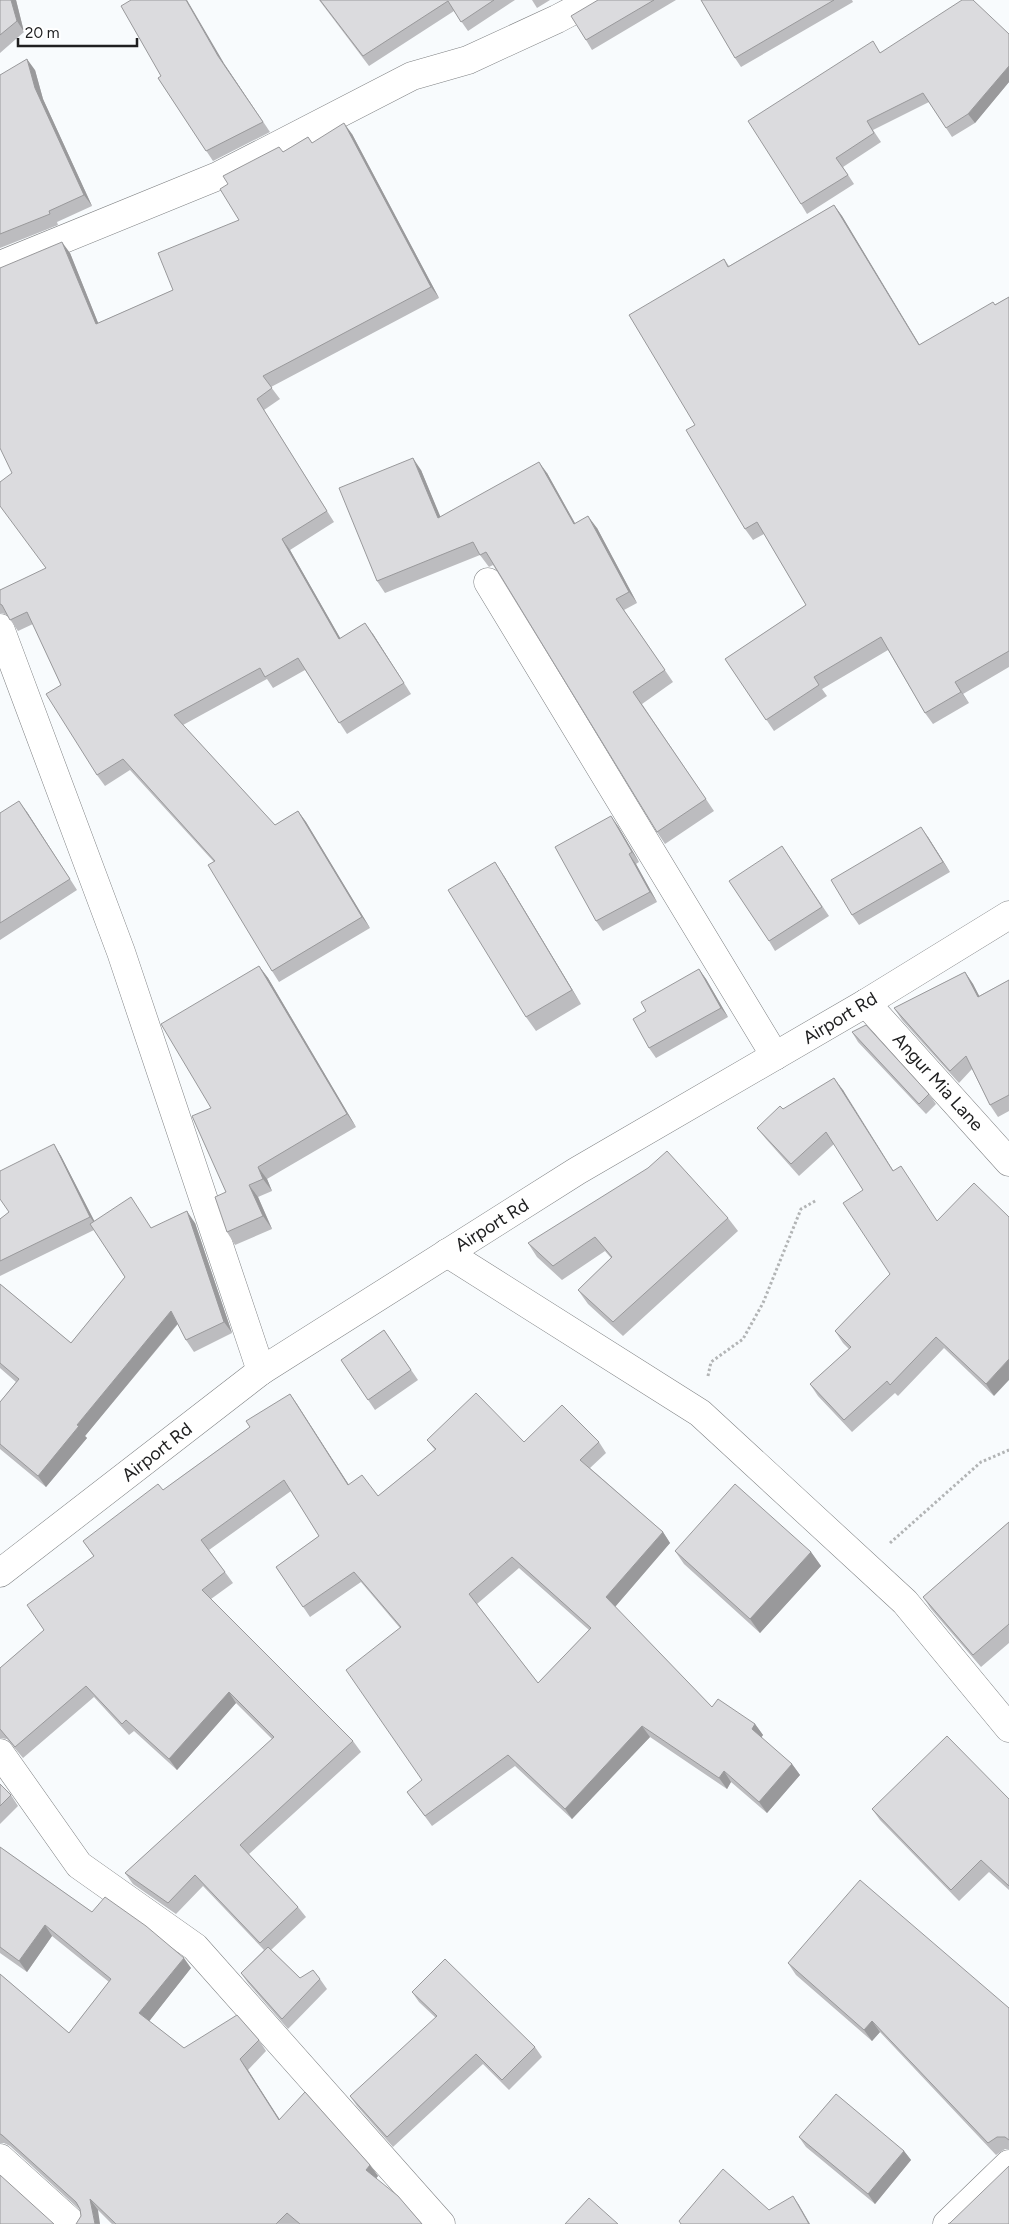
<svg xmlns="http://www.w3.org/2000/svg" width="1009" height="2224" font-family="Figtree,sans-serif">
  <rect width="100%" height="100%" fill="#f8fbfd"/>
  <g fill="none" stroke-linecap="round" stroke-linejoin="round">
    <defs>
      <path id="street" d="M 0,265 L 218,176 L 412,76 L 468,60 L 557,19 L 593,0
        M 488,582 L 775,1056
        M 0,628 L 121,952 L 261,1371
        M 866,1003 L 1009,1162
        M 447,1253 L 700,1413 L 905,1602 L 1009,1728
        M 0,1753 L 79,1865 L 195,1947 L 441,2224
        M 0,2158 L 73,2224
        M 947,2224 L 1009,2164"/>
      <path id="secondary" d="M 0,1573 L 261,1371 L 577,1171 L 866,1003 L 1009,915"/>
    </defs>
    <use href="#street" stroke="#7f8183" stroke-width="29"/>
    <use href="#secondary" stroke="#7f8183" stroke-width="29"/>
    <path stroke="#b2b4b5" stroke-width="3" stroke-dasharray="2.5 2.5" stroke-linecap="butt" d="M 708,1376 L 711,1362 L 743,1339 L 763,1303 L 801,1209 L 817,1200
      M 890,1543 L 981,1462 L 1009,1450"/>
    <use href="#street" stroke="#fff" stroke-width="28"/>
    <use href="#secondary" stroke="#fff" stroke-width="28"/>
  </g>
  <path fill="#bcbcbf" fill-rule="evenodd" d="M 0,0 L 16,0 L 24,32 L 0,53 Z
    M 319,0 L 515,0 L 468,31 L 454,11 L 369,66 Z
    M 532,0 L 550,0 L 537,8 Z
    M 598,0 L 676,0 L 592,50 L 586,40 Z
    M 701,0 L 852,0 L 853,2 L 741,67 L 735,58 Z
    M 1009,34 L 1009,82 L 975,123 L 952,137 L 929,102 L 873,130 L 881,142 L 843,167 L 854,184 L 807,214 L 801,204 L 881,52 Z
    M 225,65 L 270,132 L 213,161 L 158,78 Z
    M 35,70 L 43,99 L 92,206 L 57,222 L 58,225 L 0,248 L 0,75 Z
    M 352,134 L 439,298 L 271,387 L 280,399 L 264,410 L 334,522 L 290,550 L 340,638 L 373,634 L 411,694 L 347,734 L 305,670 L 273,688 L 267,679 L 183,725 L 275,825 L 298,811 L 306,822 L 370,928 L 279,982 L 272,971 L 214,862 L 130,770 L 105,786 L 97,775 L 61,685 L 33,624 L 18,631 L 7,615 L 2,613 L 0,613 L 0,590 L 46,569 L 12,473 L 70,253 L 98,323 L 173,290 L 239,220 L 283,152 L 308,137 L 312,143 Z
    M 834,205 L 842,216 L 919,345 L 1009,297 L 1009,667 L 963,694 L 969,703 L 933,724 L 925,713 L 888,650 L 822,689 L 827,696 L 774,731 L 725,659 L 806,605 L 764,534 L 753,540 L 745,529 L 695,425 L 724,259 L 729,266 Z
    M 421,470 L 440,517 L 547,473 L 575,523 L 597,528 L 637,603 L 624,610 L 673,682 L 642,704 L 714,811 L 665,844 L 657,832 L 493,565 L 489,567 L 480,555 L 385,593 L 377,581 Z
    M 27,812 L 77,890 L 0,940 L 0,813 Z
    M 618,826 L 639,862 L 636,864 L 657,902 L 603,931 L 596,921 Z
    M 928,837 L 950,872 L 859,925 L 852,915 Z
    M 782,846 L 829,916 L 775,951 L 769,941 Z
    M 504,876 L 581,1004 L 536,1031 L 526,1017 Z
    M 259,966 L 268,978 L 356,1127 L 267,1179 L 272,1191 L 258,1197 L 272,1229 L 235,1245 L 227,1232 L 226,1192 L 211,1108 Z
    M 699,969 L 706,979 L 728,1017 L 656,1058 L 649,1048 L 646,1011 Z
    M 965,972 L 973,984 L 979,996 L 1009,980 L 1009,1111 L 998,1117 L 990,1105 L 972,1069 L 959,1083 L 902,1020 L 894,1008 Z
    M 852,1032 L 929,1094 L 936,1104 L 926,1114 L 858,1042 Z
    M 843,1090 L 994,1396 L 944,1348 L 898,1396 L 895,1393 L 852,1432 L 818,1396 L 810,1384 L 849,1349 L 843,1343 L 835,1331 L 890,1274 L 863,1190 L 834,1144 L 799,1176 L 766,1139 L 757,1128 L 783,1109 Z
    M 54,1144 L 61,1156 L 94,1221 L 151,1228 L 195,1223 L 232,1333 L 194,1352 L 186,1340 L 178,1324 L 85,1436 L 87,1438 L 46,1487 L 0,1449 L 0,1402 L 16,1382 L 0,1368 L 0,1284 L 71,1343 L 125,1277 L 94,1230 L 0,1276 L 0,1219 L 9,1212 Z
    M 728,1218 L 738,1231 L 623,1336 L 588,1304 L 578,1290 L 611,1258 L 605,1251 L 562,1280 L 537,1257 L 528,1243 Z
    M 384,1330 L 418,1380 L 375,1410 L 341,1360 Z
    M 290,1394 L 349,1485 L 378,1496 L 435,1450 L 427,1440 L 524,1442 L 599,1442 L 606,1453 L 590,1468 L 663,1532 L 670,1543 L 615,1607 L 712,1707 L 755,1724 L 763,1735 L 761,1738 L 792,1764 L 800,1775 L 767,1813 L 731,1782 L 727,1789 L 650,1737 L 572,1819 L 515,1766 L 432,1826 L 407,1792 L 422,1780 L 400,1628 L 361,1582 L 310,1617 L 276,1567 L 319,1536 L 291,1491 L 209,1550 L 233,1583 L 211,1599 L 353,1741 L 361,1752 L 249,1854 L 298,1907 L 306,1917 L 271,1950 L 300,1978 L 320,1979 L 327,1989 L 288,2029 L 248,1983 L 241,1973 L 264,1950 L 203,1886 L 176,1914 L 133,1884 L 125,1873 L 272,1739 L 236,1703 L 177,1770 L 134,1731 L 129,1735 L 94,1697 L 23,1758 L 7,1739 L 0,1738 L 0,1668 L 44,1630 L 94,1557 L 83,1541 L 163,1490 L 250,1427 ZM 519,1568 L 589,1630 L 538,1683 L 477,1604 Z
    M 1009,1522 L 1009,1643 L 981,1667 L 931,1609 L 923,1597 Z
    M 675,1551 L 811,1552 L 821,1566 L 760,1633 L 684,1564 Z
    M 0,1784 L 11,1795 L 18,1806 L 0,1824 Z
    M 1009,1799 L 1009,1890 L 989,1872 L 959,1901 L 880,1820 L 872,1809 Z
    M 0,1847 L 92,1912 L 191,1968 L 149,2021 L 184,2048 L 259,2040 L 266,2051 L 248,2070 L 280,2120 L 370,2165 L 378,2176 L 376,2178 L 422,2224 L 112,2224 L 98,2210 L 81,2216 L 80,2210 L 10,2146 L 4,2143 L 0,2143 L 0,1974 L 69,2033 L 109,1982 L 52,1936 L 27,1972 L 0,1953 Z
    M 788,1963 L 1009,2008 L 1009,2149 L 1005,2149 L 996,2155 L 880,2032 L 872,2041 L 796,1975 Z
    M 412,1992 L 535,2047 L 542,2057 L 509,2090 L 483,2064 L 393,2147 L 357,2106 L 350,2096 L 436,2018 L 419,2002 Z
    M 799,2137 L 904,2151 L 911,2160 L 875,2204 L 806,2147 Z"/>
  <path fill="#99999b" d="M 11,0 L 16,0 L 24,32 L 17,21 Z
    M 186,0 L 187,0 L 225,65 L 270,132 L 218,56 Z
    M 27,59 L 35,70 L 43,99 L 92,206 L 84,195 L 35,88 Z
    M 1009,66 L 1009,82 L 975,123 L 968,114 Z
    M 344,123 L 352,134 L 439,298 L 431,287 Z
    M 834,205 L 842,216 L 927,357 L 919,345 Z
    M 62,242 L 70,253 L 103,335 L 96,324 Z
    M 413,458 L 421,470 L 446,530 L 438,518 Z
    M 539,462 L 547,473 L 582,536 L 574,524 Z
    M 588,516 L 597,528 L 637,603 L 629,592 Z
    M 282,539 L 290,550 L 347,650 L 339,639 Z
    M 365,623 L 373,634 L 411,694 L 404,683 Z
    M 955,682 L 969,703 L 961,692 Z
    M 19,801 L 27,812 L 77,890 L 70,879 Z
    M 298,811 L 306,822 L 370,928 L 362,917 Z
    M 611,816 L 618,826 L 639,862 L 632,852 Z
    M 921,827 L 928,837 L 950,872 L 943,862 Z
    M 629,854 L 636,864 L 657,902 L 650,892 Z
    M 495,862 L 504,876 L 581,1004 L 572,990 Z
    M 259,966 L 268,978 L 356,1127 L 347,1114 Z
    M 699,969 L 706,979 L 728,1017 L 721,1008 Z
    M 965,972 L 973,984 L 986,1009 L 978,997 Z
    M 834,1078 L 843,1090 L 901,1183 L 893,1171 Z
    M 54,1144 L 61,1156 L 98,1228 L 90,1217 Z
    M 258,1167 L 267,1179 L 272,1191 L 263,1179 Z
    M 249,1185 L 258,1197 L 272,1229 L 263,1216 Z
    M 187,1211 L 195,1223 L 232,1333 L 224,1322 Z
    M 171,1311 L 179,1322 L 85,1436 L 87,1438 L 46,1487 L 38,1476 L 77,1425 Z
    M 1009,1359 L 1009,1380 L 994,1396 L 986,1384 Z
    M 290,1394 L 297,1404 L 356,1496 L 348,1485 Z
    M 663,1532 L 670,1543 L 614,1608 L 606,1597 Z
    M 811,1552 L 821,1566 L 760,1633 L 750,1619 Z
    M 229,1692 L 236,1703 L 177,1770 L 169,1759 Z
    M 755,1724 L 763,1735 L 759,1740 L 752,1729 Z
    M 642,1726 L 650,1737 L 572,1819 L 565,1809 Z
    M 792,1764 L 800,1775 L 767,1813 L 759,1802 Z
    M 724,1771 L 731,1782 L 727,1789 L 719,1778 Z
    M 45,1925 L 52,1936 L 27,1972 L 19,1961 Z
    M 184,1958 L 191,1968 L 147,2024 L 139,2013 Z
    M 872,2021 L 880,2032 L 872,2041 L 864,2030 Z
    M 240,2059 L 248,2070 L 287,2131 L 279,2120 Z
    M 904,2151 L 911,2160 L 875,2204 L 868,2194 Z
    M 370,2165 L 378,2176 L 374,2181 L 366,2170 Z
    M 793,2196 L 799,2205 L 810,2224 L 809,2224 Z
    M 90,2199 L 98,2210 L 100,2224 L 95,2224 Z"/>
  <path fill="#dbdbde" stroke="#99999b" fill-rule="evenodd" d="M 0,0 L 11,0 L 17,21 L 0,35 Z
    M 131,0 L 186,0 L 218,56 L 263,122 L 206,151 L 158,78 L 161,76 L 121,6 Z
    M 320,0 L 494,0 L 461,22 L 448,1 L 363,56 Z
    M 598,0 L 654,0 L 586,40 L 571,16 Z
    M 701,0 L 834,0 L 735,58 Z
    M 962,0 L 973,0 L 1009,34 L 1009,66 L 968,114 L 946,128 L 923,93 L 867,121 L 874,133 L 836,158 L 848,175 L 801,204 L 748,121 L 873,41 L 880,53 Z
    M 27,59 L 35,88 L 84,195 L 49,211 L 50,214 L 0,234 L 0,75 Z
    M 344,123 L 431,287 L 263,376 L 272,388 L 257,399 L 327,511 L 282,539 L 339,639 L 365,623 L 404,683 L 339,723 L 298,658 L 265,677 L 260,668 L 174,715 L 275,825 L 298,811 L 362,917 L 272,971 L 208,865 L 215,861 L 123,759 L 97,775 L 46,694 L 61,685 L 27,612 L 10,620 L 2,605 L 0,604 L 0,590 L 46,568 L 0,506 L 0,482 L 12,473 L 0,448 L 0,268 L 62,242 L 96,324 L 173,290 L 158,253 L 239,220 L 220,189 L 228,184 L 223,176 L 279,147 L 283,152 L 308,137 L 312,143 Z
    M 834,205 L 919,345 L 993,302 L 995,305 L 1009,297 L 1009,651 L 955,682 L 961,692 L 925,713 L 881,637 L 814,677 L 819,685 L 766,720 L 725,659 L 806,605 L 757,522 L 745,529 L 686,430 L 695,425 L 629,315 L 724,259 L 728,267 Z
    M 413,458 L 438,518 L 539,462 L 574,524 L 588,516 L 629,592 L 616,599 L 665,670 L 633,692 L 706,799 L 657,832 L 486,552 L 480,555 L 473,542 L 377,581 L 339,488 Z
    M 19,801 L 70,879 L 0,923 L 0,813 Z
    M 611,816 L 632,852 L 629,854 L 650,892 L 596,921 L 555,847 Z
    M 921,827 L 943,862 L 852,915 L 831,880 Z
    M 782,846 L 822,907 L 769,941 L 729,881 Z
    M 495,862 L 572,990 L 526,1017 L 448,890 Z
    M 259,966 L 347,1114 L 258,1167 L 263,1179 L 249,1185 L 263,1216 L 227,1232 L 215,1197 L 226,1192 L 192,1116 L 211,1108 L 161,1024 Z
    M 699,969 L 721,1008 L 649,1048 L 633,1019 L 646,1011 L 641,1002 Z
    M 965,972 L 978,997 L 1009,980 L 1009,1095 L 990,1105 L 966,1056 L 950,1071 L 894,1008 Z
    M 866,1025 L 929,1094 L 919,1104 L 852,1032 Z
    M 834,1078 L 893,1171 L 901,1166 L 937,1221 L 974,1183 L 1009,1217 L 1009,1359 L 986,1384 L 936,1337 L 890,1385 L 887,1381 L 844,1420 L 810,1384 L 851,1347 L 835,1331 L 890,1274 L 843,1203 L 863,1190 L 826,1132 L 791,1164 L 757,1128 L 780,1106 L 783,1109 Z
    M 54,1144 L 90,1217 L 0,1261 L 0,1219 L 9,1212 L 0,1199 L 0,1171 Z
    M 667,1151 L 728,1218 L 613,1322 L 578,1290 L 612,1257 L 595,1237 L 553,1266 L 528,1243 L 648,1168 Z
    M 131,1197 L 151,1228 L 187,1211 L 224,1322 L 186,1340 L 171,1311 L 77,1425 L 79,1426 L 38,1476 L 0,1444 L 0,1402 L 19,1379 L 0,1363 L 0,1284 L 71,1343 L 125,1277 L 90,1224 Z
    M 384,1330 L 411,1370 L 368,1400 L 341,1360 Z
    M 476,1393 L 524,1442 L 562,1405 L 599,1442 L 580,1460 L 663,1532 L 606,1597 L 712,1707 L 718,1699 L 755,1724 L 752,1729 L 792,1764 L 759,1802 L 724,1771 L 719,1778 L 642,1726 L 565,1809 L 508,1755 L 425,1816 L 407,1792 L 422,1780 L 346,1670 L 401,1627 L 354,1572 L 303,1607 L 276,1567 L 319,1536 L 284,1480 L 201,1540 L 225,1572 L 202,1590 L 353,1741 L 240,1845 L 298,1907 L 260,1943 L 195,1875 L 168,1903 L 125,1873 L 274,1737 L 229,1692 L 169,1759 L 126,1720 L 122,1724 L 86,1686 L 15,1747 L 0,1729 L 0,1668 L 44,1630 L 27,1605 L 94,1556 L 83,1541 L 158,1484 L 163,1490 L 250,1427 L 246,1421 L 290,1394 L 348,1485 L 362,1475 L 378,1496 L 436,1449 L 427,1440 ZM 512,1557 L 591,1628 L 538,1683 L 469,1594 Z
    M 735,1484 L 811,1552 L 750,1619 L 675,1551 Z
    M 1009,1522 L 1009,1624 L 973,1655 L 923,1597 Z
    M 947,1736 L 1009,1799 L 1009,1886 L 981,1860 L 951,1890 L 872,1809 Z
    M 0,1784 L 11,1795 L 0,1806 Z
    M 0,1847 L 92,1912 L 105,1897 L 146,1926 L 184,1958 L 139,2013 L 184,2048 L 237,2015 L 259,2040 L 240,2059 L 279,2120 L 305,2092 L 370,2165 L 366,2170 L 398,2196 L 422,2224 L 300,2224 L 287,2213 L 276,2224 L 116,2224 L 90,2199 L 95,2224 L 76,2224 L 81,2216 L 80,2209 L 76,2202 L 2,2135 L 0,2134 L 0,1974 L 69,2033 L 111,1979 L 45,1925 L 19,1961 L 0,1947 Z
    M 860,1880 L 1009,2008 L 1009,2140 L 1005,2137 L 997,2137 L 988,2143 L 872,2021 L 864,2030 L 788,1963 Z
    M 268,1947 L 300,1978 L 313,1970 L 320,1979 L 282,2019 L 241,1973 Z
    M 445,1959 L 535,2047 L 502,2080 L 476,2054 L 387,2137 L 350,2096 L 437,2016 L 412,1992 Z
    M 836,2094 L 904,2151 L 868,2194 L 799,2137 Z
    M 1009,2166 L 1009,2224 L 948,2224 L 950,2223 Z
    M 723,2169 L 769,2210 L 793,2196 L 809,2224 L 681,2224 L 679,2221 Z
    M 0,2175 L 54,2224 L 0,2224 Z
    M 589,2198 L 618,2224 L 565,2224 Z"/>
  <g text-anchor="middle" dominant-baseline="central" stroke-width="4" stroke-linejoin="round" paint-order="stroke">
    <g font-size="18" fill="#202021" stroke="#fff">
      <text transform="translate(840 1018) rotate(-31)">Airport Rd</text>
      <text transform="translate(938 1082) rotate(48)">Angur Mia Lane</text>
      <text transform="translate(492 1225) rotate(-32)">Airport Rd</text>
      <text transform="translate(157 1452) rotate(-38)">Airport Rd</text>
    </g>
  </g>
  <path d="M18 38v8h119v-8" fill="none" stroke="#202021" stroke-width="2.5"/>
  <text x="25" y="38" font-size="15" fill="#202021" stroke="#ffffff" stroke-width="4" paint-order="stroke">20 m</text>
</svg>
